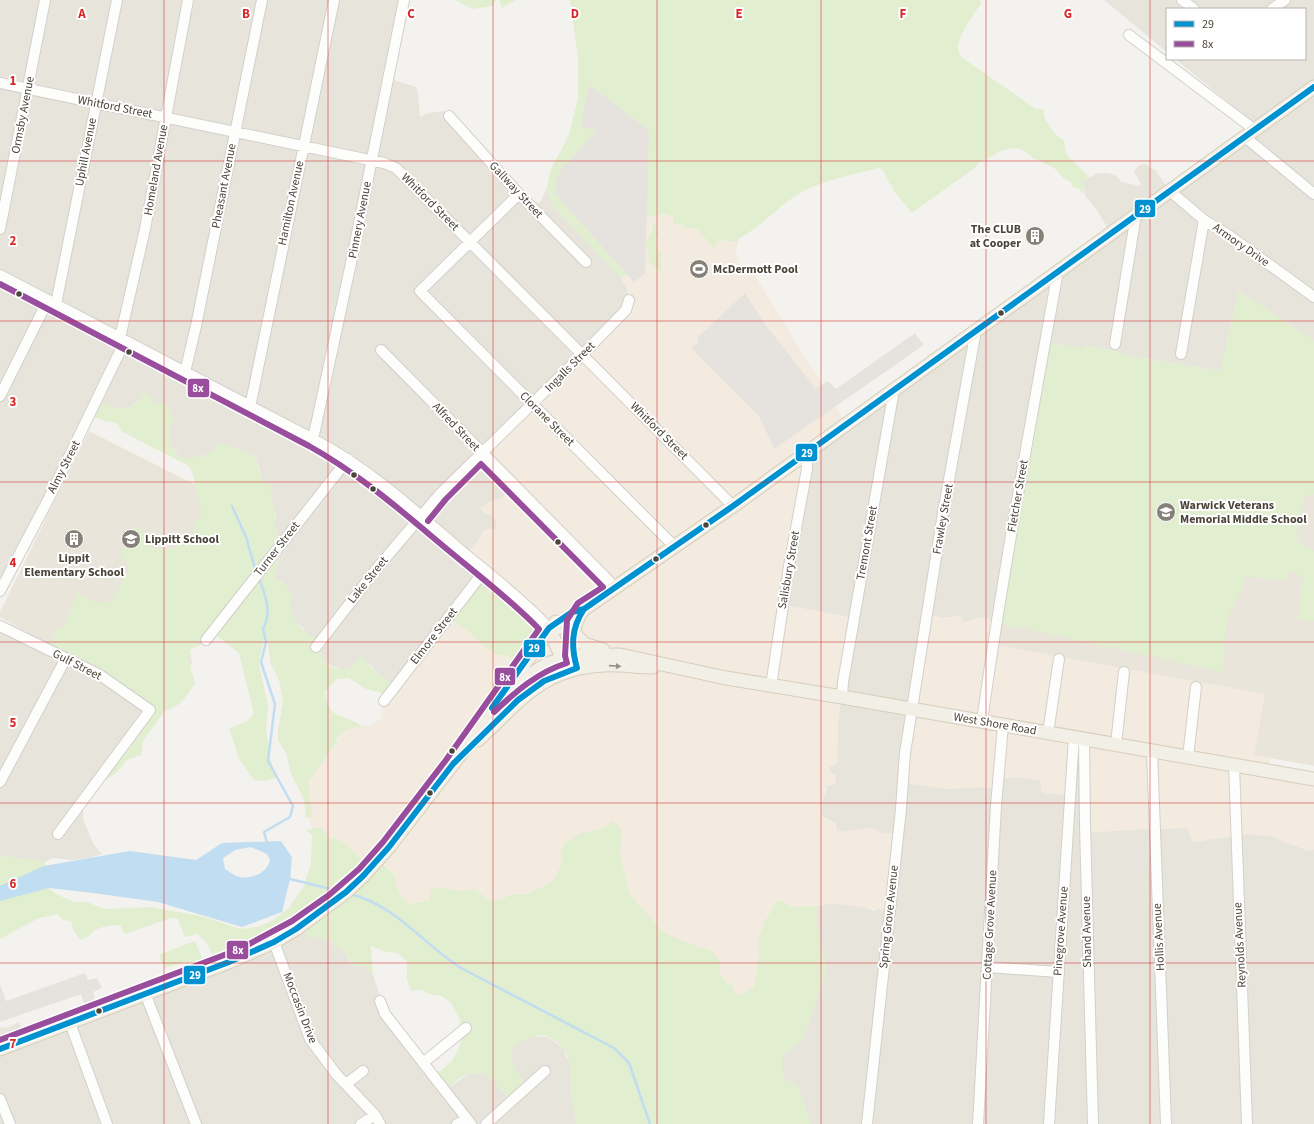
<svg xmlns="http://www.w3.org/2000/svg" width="1314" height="1124" font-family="'Source Sans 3',sans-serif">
  <rect width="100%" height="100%" fill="#f4f2ee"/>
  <path fill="#e7e4dc" d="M 0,0 L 405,0 L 391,79 L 416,87 L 418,93 L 420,117 L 428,113 L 444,111 L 527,200 L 540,203 L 547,188 L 550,199 L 621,278 L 627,289 L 629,301 L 512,488 L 501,499 L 491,501 L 480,509 L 485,513 L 492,516 L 496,521 L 496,531 L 484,530 L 478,541 L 467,553 L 484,568 L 394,686 L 378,673 L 370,664 L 366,662 L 363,656 L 353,668 L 342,670 L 323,662 L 319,640 L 309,637 L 303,628 L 296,622 L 292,614 L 290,601 L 293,594 L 281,581 L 274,578 L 280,557 L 277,549 L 282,541 L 277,534 L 274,525 L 276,516 L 270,494 L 261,476 L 256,457 L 220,442 L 212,452 L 199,457 L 184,458 L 180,457 L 170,444 L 170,425 L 176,419 L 156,403 L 141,399 L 131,407 L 116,409 L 98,400 L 0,592 Z
    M 1104,0 L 1314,0 L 1314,341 L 1239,292 L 1220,371 L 1124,355 L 1119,352 L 1086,345 L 996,621 L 980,618 L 963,622 L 960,616 L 943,618 L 946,789 L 979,787 L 997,789 L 1001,778 L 1021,777 L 1040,780 L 1041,782 L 1071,734 L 1145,829 L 1188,828 L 1192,842 L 1247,834 L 1270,836 L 1309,851 L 1314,850 L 1314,1124 L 811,1124 L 798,1086 L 785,1080 L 783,1072 L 783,1056 L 790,1049 L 802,1042 L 826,972 L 822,946 L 816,921 L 818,906 L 832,903 L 862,906 L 875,911 L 898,833 L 883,833 L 871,828 L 842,832 L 837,831 L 835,823 L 822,816 L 822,801 L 826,794 L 827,786 L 834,784 L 829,767 L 837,763 L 838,721 L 853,618 L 784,605 L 803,458 L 1110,232 L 1096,209 L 1085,196 L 1084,181 L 1098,173 L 1109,173 L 1118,177 L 1121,182 L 1139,186 L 1141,184 L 1134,172 L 1138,166 L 1145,164 L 1156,171 L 1168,189 L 1253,130 L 1243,114 L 1175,59 L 1305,59 L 1305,9 L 1167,9 L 1167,52 Z
    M 0,625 L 46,648 L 145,708 L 97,773 L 94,775 L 90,790 L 83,805 L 83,820 L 94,845 L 102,854 L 89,858 L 72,860 L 52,858 L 45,862 L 4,856 L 0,853 Z
    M 303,927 L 308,937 L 322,937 L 342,949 L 353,965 L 364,966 L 373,975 L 387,1017 L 445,1090 L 468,1074 L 482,1072 L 491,1076 L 511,1103 L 528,1088 L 515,1070 L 511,1061 L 512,1049 L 518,1042 L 534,1036 L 548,1037 L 564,1049 L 566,1057 L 570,1060 L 571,1093 L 576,1124 L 0,1124 L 0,1028 L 9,1027 L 19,1022 L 27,1040 Z"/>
  <path fill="#f3ebdf" d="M 663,214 L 683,223 L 686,229 L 696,228 L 714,248 L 719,240 L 738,242 L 736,254 L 741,273 L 743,265 L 749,266 L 846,423 L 804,454 L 806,464 L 785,605 L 853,618 L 838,721 L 837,763 L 829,767 L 830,773 L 836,774 L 836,782 L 827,786 L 826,794 L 822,801 L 822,816 L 835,823 L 837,831 L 842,832 L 871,828 L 883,833 L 898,833 L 889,911 L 832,903 L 804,907 L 793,907 L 758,940 L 759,957 L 754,987 L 741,995 L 736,993 L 731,984 L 727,983 L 720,973 L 720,961 L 662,931 L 629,893 L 620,853 L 622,829 L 604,828 L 581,833 L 561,852 L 562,864 L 552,882 L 528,894 L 509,895 L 505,898 L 491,901 L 474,890 L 457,892 L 452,889 L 431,895 L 429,901 L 410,904 L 403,899 L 396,885 L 394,873 L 384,864 L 381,861 L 371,869 L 344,842 L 330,837 L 320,827 L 312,828 L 309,818 L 312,817 L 308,782 L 337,744 L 336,741 L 348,729 L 355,727 L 359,728 L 361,725 L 372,725 L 382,718 L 381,705 L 449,618 L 520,666 L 553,632 L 466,553 L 478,541 L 484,530 L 492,528 L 496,530 L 496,521 L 492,516 L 479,509 L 491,501 L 501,499 L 512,488 L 483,453 L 629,301 L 627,289 L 621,278 L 638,269 L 642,245 L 647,246 L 650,262 L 660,257 L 662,254 L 657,250 L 652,224 L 648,240 L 642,239 L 645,215 L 654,217 Z
    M 927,614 L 943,618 L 961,616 L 963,622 L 980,618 L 996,621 L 1282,686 L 1269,766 L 1314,775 L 1314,850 L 1309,851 L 1270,836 L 1247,834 L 1192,842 L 1188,828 L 1145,829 L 1087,833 L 1085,739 L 1078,732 L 1067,795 L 1045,793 L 1041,791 L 1040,780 L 1021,777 L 1001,778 L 998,789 L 979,787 L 946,789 L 905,783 Z"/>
  <path fill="#eae5da" d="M 1314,344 L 1314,766 L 1254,755 L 1265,694 L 996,645 L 1046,347 L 1230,378 Z
    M 89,431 L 210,492 L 190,651 L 192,663 L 162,711 L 0,617 L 0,612 Z"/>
  <path fill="#e1eecf" d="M 455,0 L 496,0 L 493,6 L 472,9 Z
    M 499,0 L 516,0 L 502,8 Z
    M 570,0 L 980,0 L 981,4 C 974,12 958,38 958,48 C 958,51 960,54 961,57 L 1036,109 L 1043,109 L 1046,121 L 1056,135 L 1064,141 L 1066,154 L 1089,177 L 1084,181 L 1084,194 L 1078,188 L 1073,187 L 1071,182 C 1063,180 1060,173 1054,168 C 1049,164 1043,165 1040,160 L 1034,159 C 1020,143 1005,147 989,158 C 983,161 979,161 976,167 L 912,213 L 893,190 L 892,184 L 890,185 L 883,170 L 879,168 C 852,175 821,180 797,195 C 776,208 760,228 738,239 L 738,242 L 719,240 L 714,248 L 696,228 L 686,229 L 683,224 L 673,224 L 673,217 L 663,214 L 654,217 L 645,215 L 642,239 L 648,240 L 654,222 L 659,233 L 656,238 L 657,250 L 663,255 L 660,257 L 661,271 L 660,272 L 650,262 L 647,246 L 642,245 L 638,269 L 621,278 L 555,209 L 550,199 L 547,188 L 550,171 L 569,135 L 578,98 L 578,57 Z
    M 1239,291 L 1314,341 L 1314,495 L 1305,495 L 1296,536 L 1299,542 L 1314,551 L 1314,621 L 1298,620 L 1303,576 L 1288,571 L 1286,581 L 1246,576 L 1244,585 L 1227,618 L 1223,672 L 1022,628 L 998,624 L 1046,342 L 1083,348 L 1085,345 L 1119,352 L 1124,355 L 1220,371 Z
    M 144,392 L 156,403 L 167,403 L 169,412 L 176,419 L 170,425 L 170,444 L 180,457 L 184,458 L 199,457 L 212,452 L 220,442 L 256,457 C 259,471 259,480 273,486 C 267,502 276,505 275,517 C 275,530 273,530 282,541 L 277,549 L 280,557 L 274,578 L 281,581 L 293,594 C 284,612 302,634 319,640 L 323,662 C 342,673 349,672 362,655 C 368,667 384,678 394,686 L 387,694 L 366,689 L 349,678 L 337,679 L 325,692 C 328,719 341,713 361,725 L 360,728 C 349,725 343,733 336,740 L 337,743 L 308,782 L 312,817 L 304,818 L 306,815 L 304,799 L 291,774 L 287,756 L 278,740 L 278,730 L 283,703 L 280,683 L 271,664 L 267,639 L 264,638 L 259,664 L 268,706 L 266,728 L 270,758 L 276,778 L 264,781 L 254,780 L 239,759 L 229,728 L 246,722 L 254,714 L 239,653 L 213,633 L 206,642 L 191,649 L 188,658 L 195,684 L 181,703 L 164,712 L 143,741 L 141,755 L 127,760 L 115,774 L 105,780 L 98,774 L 144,708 L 48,648 L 58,627 L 63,628 L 66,623 L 77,592 C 83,594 86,599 91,601 C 97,604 102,600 107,603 C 113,600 127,575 128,568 C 128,563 123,558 120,555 L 133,527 L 142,529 L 148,547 C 176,554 174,548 194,531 L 193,524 L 202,514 L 193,475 L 189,466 L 121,431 L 117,423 L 104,421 L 90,415 L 98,400 C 116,409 133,416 144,392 Z
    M 484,571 L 552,629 L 520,666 L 505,655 L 495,655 L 467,630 L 449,618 Z
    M 611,821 L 622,829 L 620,853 L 629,893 L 662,931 L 682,941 L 711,951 L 720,961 L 720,973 L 727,983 L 731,984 L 736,993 L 741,995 L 754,987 L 759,957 L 758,940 L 765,921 L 778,900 L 793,907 L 818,906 L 816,921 L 822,946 L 826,972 L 802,1042 L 790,1049 L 783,1056 L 783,1072 L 785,1080 L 798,1086 L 811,1124 L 576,1124 L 571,1093 L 570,1060 C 566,1056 567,1053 564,1049 C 561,1045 552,1038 547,1036 C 540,1034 532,1037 526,1039 C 498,1050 516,1072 529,1088 L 512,1104 C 500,1089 490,1067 468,1074 C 460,1076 452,1085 445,1090 L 434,1076 L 452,1061 L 459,1048 L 462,1037 L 460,1020 L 451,1003 L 442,996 L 429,994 L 423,990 L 413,991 L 410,989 L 407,979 L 407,962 L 398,953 L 386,952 L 371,946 L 373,975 L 364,966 L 353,965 C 343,946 329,937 308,937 L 303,927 L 218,967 L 207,943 L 197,934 L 185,937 L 177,918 L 171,918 L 125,934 L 120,925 C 112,925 101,926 94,931 C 89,935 88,938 81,940 L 74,932 L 71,921 L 63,920 L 58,914 L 39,918 L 0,939 L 0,853 L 4,856 L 45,862 L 46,870 L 43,884 L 56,894 L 74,902 L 87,902 L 104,909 L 150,907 L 201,916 L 240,929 L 257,927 L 270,922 L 289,908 L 304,886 L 311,863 L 312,835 L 306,830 L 320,827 L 330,837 L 344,842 L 371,869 L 380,861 L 394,874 L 396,885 L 403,899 L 410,904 L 429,901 L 431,889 C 441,885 447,889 457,891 C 461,892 469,890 474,889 L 491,901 L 505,898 L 509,895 L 528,894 L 552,882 L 562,864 L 561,852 L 564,844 L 581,833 L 604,828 Z
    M 195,941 L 203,960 L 198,962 L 199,964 L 190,966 L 191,962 L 184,962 L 165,968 L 163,963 L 161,963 L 160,954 Z"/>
  <path fill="#e6e3df" d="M 590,85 L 649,131 L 645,274 L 634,282 L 556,195 L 556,180 L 562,169 L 597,130 L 582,128 L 584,105 Z
    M 745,293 L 765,324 L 816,389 L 828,381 L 836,389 L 915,333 L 924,345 L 774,449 L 759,416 L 691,348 L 698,343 L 698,337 Z
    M 85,973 L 88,980 L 97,978 L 102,988 L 93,992 L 96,1002 L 85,1006 L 81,994 L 0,1022 L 0,984 L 6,1001 Z"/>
  <path fill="#c0ddf1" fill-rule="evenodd" d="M 281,841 L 292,857 L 290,879 L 282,912 L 242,927 L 158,902 L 93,893 L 49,888 L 0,901 L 0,886 L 44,866 L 130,851 L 196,860 L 222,843 ZM 251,847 L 267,854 L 270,860 C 267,873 253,879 239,877 C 234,876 229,871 225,869 L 223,858 L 235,850 Z"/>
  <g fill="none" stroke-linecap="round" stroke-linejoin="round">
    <path stroke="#c0ddf1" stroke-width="2.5" d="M 232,506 L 246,537 L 255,568
      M 260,581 C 266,598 272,612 263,629 L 266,642 L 261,662 L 275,704 L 268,761 L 293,806 L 290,817 L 264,832 L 267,843
      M 289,877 L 290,879 L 339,891
      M 350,894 C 396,905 423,944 461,968 L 614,1048 L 629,1063 L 650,1124"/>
    <defs>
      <path id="minor" d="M 1182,0 L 1194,9
        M 1272,9 L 1285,0
        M 1129,35 L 1255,130
        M 0,83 L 384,163 L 396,168 L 733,506
        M 449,116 L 519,194 L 586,262
        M 1245,137 L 1314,194
        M 1170,191 L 1204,220 L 1230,236 L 1314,297
        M 519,194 L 420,291 L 675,547
        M 0,229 L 45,0
        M 0,275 L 313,439 C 368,468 412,508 458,548 C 489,574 522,599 549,628
        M 56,304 L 117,0
        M 120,338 L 145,229 L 188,0
        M 1115,344 L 1136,215
        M 381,350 L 616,588
        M 1181,354 L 1204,220
        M 185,372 L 196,326 L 262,0
        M 0,396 L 48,300
        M 250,407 L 334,0
        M 313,439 L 351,263 L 404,0
        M 0,591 L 49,498 L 125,341
        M 0,626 L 100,675 L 150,710 L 58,834
        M 206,640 L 348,459
        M 316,647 L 377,568 L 440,494 L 582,355 L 626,310 L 629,300
        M 771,686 L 789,566 L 807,469 L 807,464 L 801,457
        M 842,697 L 843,682 L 894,390
        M 384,701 L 485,570
        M 982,721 C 1003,571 1031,421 1058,271
        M 1048,733 L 1059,659
        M 1084,739 L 1085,825 L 1093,1124
        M 1116,744 L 1124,672
        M 1152,751 L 1166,1124
        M 1188,757 L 1196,687
        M 1234,765 L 1247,1124
        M 0,782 L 66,658
        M 274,942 L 310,1039 L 336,1074 L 375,1115 L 380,1124
        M 988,967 L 1058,972
        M 145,993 L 196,1124
        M 380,1001 L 385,1014 L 471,1124
        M 70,1023 L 107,1124
        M 423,1063 L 466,1028
        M 346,1084 L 363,1071
        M 0,1099 L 10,1124
        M 361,1124 L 375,1115
        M 457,1124 L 466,1120
        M 486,1124 L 545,1071
        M 867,1124 L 901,809 L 905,753 L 943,513 L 976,330
        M 978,1124 L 996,806 L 1003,725
        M 1049,1124 L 1074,737"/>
      <path id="major" d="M 549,628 C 565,630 575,620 584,609 L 733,506 L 1314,87
        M 549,628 L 566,667
        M 574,633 L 584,644 L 603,650
        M 575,662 C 570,649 572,628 579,616
        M 505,689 L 556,622
        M 478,740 C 520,701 542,668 604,665 C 620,664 637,667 653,667
        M 0,1049 L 229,962 L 274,942 L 296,929 L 346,892 L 363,876 L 389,847 L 466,747 L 488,712 L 517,684 L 547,664 L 573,656 L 620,655 L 726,678 L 842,697 L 1314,779"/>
    </defs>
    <use href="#minor" stroke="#d2d0cb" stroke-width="12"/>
    <use href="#major" stroke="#d6cebb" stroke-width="15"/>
    <use href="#minor" stroke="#fdfdfc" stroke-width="10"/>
    <use href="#major" stroke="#f2efe6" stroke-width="13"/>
    <defs>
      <path id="bus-1" d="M 492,708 L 549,628 L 572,612 L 584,609 L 590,605
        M 0,1049 L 229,962 L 274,942 L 296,929 L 346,892 L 363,876 L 389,847 L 453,764 L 518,700 L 544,681 L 577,668 C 571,647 571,628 584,609 L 733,506 L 1314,87"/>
      <path id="bus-2" d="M 0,284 L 309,446 C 363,476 407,516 454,555 C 483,579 513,602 539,629 L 446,760 L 383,842 L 359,869 L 329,895 L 292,921 L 240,949 L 0,1040
        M 428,521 L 446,499 L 481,464 L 603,587 L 578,603 L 567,620 L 565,656 L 567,663 C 538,672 515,692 494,712"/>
    </defs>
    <use href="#bus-1" stroke="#fff" stroke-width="9"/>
    <use href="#bus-2" stroke="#fff" stroke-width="9"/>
    <use href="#bus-1" stroke="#0092d0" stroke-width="6"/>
    <use href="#bus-2" stroke="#994d9d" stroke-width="6"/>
  </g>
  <defs><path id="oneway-solid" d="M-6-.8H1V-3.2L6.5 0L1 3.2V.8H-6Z"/></defs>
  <use fill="#969187" href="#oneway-solid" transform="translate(615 666) rotate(4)"/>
  <path fill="none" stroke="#d62828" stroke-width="1" stroke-opacity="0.55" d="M 164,0 L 164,1124M 328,0 L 328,1124M 493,0 L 493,1124M 657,0 L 657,1124M 821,0 L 821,1124M 986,0 L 986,1124M 1150,0 L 1150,1124M 0,161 L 1314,161M 0,321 L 1314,321M 0,482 L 1314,482M 0,642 L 1314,642M 0,803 L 1314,803M 0,963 L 1314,963"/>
  <defs>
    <symbol id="building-disc" viewBox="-11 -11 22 22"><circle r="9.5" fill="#868178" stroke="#fff"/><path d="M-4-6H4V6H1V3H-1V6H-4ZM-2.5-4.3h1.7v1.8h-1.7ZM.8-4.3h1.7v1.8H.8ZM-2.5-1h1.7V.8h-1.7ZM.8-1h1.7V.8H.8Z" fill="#fff"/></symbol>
    <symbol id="stadium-disc" viewBox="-11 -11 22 22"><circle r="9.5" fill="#868178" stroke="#fff"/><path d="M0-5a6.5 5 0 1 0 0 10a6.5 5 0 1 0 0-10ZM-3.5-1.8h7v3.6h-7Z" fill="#fff"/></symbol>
    <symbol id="school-disc" viewBox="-11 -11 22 22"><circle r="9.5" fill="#868178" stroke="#fff"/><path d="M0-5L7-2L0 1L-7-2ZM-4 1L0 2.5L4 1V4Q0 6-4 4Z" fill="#fff"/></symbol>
  </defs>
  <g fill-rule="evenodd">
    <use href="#building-disc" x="1024" y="225" width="22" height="22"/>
    <use href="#stadium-disc" x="688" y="258" width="22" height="22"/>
    <use href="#school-disc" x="1155" y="501" width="22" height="22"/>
    <use href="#building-disc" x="63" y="528" width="22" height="22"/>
    <use href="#school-disc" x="120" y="528" width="22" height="22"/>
  </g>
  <g fill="#4b4439" stroke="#fff" stroke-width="1.5">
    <circle cx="19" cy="294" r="3.5"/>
    <circle cx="1001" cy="313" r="3.5"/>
    <circle cx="129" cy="352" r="3.5"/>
    <circle cx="354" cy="475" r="3.5"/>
    <circle cx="373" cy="489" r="3.5"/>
    <circle cx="706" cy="525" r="3.5"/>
    <circle cx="558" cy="542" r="3.5"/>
    <circle cx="656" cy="559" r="3.5"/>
    <circle cx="452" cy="751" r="3.5"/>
    <circle cx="430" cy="793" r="3.5"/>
    <circle cx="99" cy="1011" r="3.5"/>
  </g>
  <g text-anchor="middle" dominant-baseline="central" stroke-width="4" stroke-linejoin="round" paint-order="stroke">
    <g font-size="12" fill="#4b4439" stroke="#fff">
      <text transform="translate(115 107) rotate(11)">Whitford Street</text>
      <text transform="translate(23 115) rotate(-79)">Ormsby Avenue</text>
      <text transform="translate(86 152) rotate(-79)">Uphill Avenue</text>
      <text transform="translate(156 170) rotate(-80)">Homeland Avenue</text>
      <text transform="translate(224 186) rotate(-79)">Pheasant Avenue</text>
      <text transform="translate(516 190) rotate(47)">Gallway Street</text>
      <text transform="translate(430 202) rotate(45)">Whitford Street</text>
      <text transform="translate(291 203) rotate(-78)">Hamilton Avenue</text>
      <text transform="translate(360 220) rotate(-79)">Pinnery Avenue</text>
      <text transform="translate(1241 245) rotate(35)">Armory Drive</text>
      <text transform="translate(570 367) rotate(-45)">Ingalls Street</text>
      <text transform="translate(547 419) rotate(45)">Clorane Street</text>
      <text transform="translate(456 427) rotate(46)">Alfred Street</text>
      <text transform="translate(659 431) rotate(45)">Whitford Street</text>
      <text transform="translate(64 467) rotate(-63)">Almy Street</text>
      <text transform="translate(1018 496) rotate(-80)">Fletcher Street</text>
      <text transform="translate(943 519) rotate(-80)">Frawley Street</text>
      <text transform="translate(867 543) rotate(-80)">Tremont Street</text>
      <text transform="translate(277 549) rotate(-52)">Turner Street</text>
      <text transform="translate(789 570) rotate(-80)">Salisbury Street</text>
      <text transform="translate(368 580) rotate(-51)">Lake Street</text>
      <text transform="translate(434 636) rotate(-52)">Elmore Street</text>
      <text transform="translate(77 665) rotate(27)">Gulf Street</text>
      <text transform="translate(995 724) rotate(10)">West Shore Road</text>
      <text transform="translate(889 917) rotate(-84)">Spring Grove Avenue</text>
      <text transform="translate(990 925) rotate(-87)">Cottage Grove Avenue</text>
      <text transform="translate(1061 931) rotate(-86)">Pinegrove Avenue</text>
      <text transform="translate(1087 932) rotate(-91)">Shand Avenue</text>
      <text transform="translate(1159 937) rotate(-93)">Hollis Avenue</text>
      <text transform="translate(1240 945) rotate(-93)">Reynolds Avenue</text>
      <text transform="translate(300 1008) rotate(69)">Moccasin Drive</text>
    </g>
    <g font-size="12" font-weight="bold" fill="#4b4439" stroke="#fff" text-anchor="start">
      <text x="1021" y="229" text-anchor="end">The CLUB<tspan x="1021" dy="14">at Cooper</tspan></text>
      <text x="713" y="269">McDermott Pool</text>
      <text x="1180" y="505">Warwick Veterans<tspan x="1180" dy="14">Memorial Middle School</tspan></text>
      <text x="145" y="539">Lippitt School</text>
      <text x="74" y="558" text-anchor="middle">Lippit<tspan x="74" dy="14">Elementary School</tspan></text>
    </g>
  </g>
  <g font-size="13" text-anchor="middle" font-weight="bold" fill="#d62828" stroke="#fff" stroke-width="4" stroke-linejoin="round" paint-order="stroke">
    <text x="82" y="18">A</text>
    <text x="246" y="18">B</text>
    <text x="411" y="18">C</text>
    <text x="575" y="18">D</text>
    <text x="739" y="18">E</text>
    <text x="903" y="18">F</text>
    <text x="1068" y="18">G</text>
    <text x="13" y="85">1</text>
    <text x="13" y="245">2</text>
    <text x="13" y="406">3</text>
    <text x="13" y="567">4</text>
    <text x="13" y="727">5</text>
    <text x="13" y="888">6</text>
    <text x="13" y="1048">7</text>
  </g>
  <g stroke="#fff" stroke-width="1.5">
    <rect x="1134" y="199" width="22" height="19" rx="4" fill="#0092d0"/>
    <rect x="187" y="378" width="23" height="20" rx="4" fill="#994d9d"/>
    <rect x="795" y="443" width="23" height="19" rx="4" fill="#0092d0"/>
    <rect x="523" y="639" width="23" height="19" rx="4" fill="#0092d0"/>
    <rect x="494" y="667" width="22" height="19" rx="4" fill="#994d9d"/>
    <rect x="226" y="940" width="23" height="20" rx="4" fill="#994d9d"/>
    <rect x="183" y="965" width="23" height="20" rx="4" fill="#0092d0"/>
  </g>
  <g font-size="11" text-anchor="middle" font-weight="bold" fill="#fff">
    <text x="1145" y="213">29</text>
    <text x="198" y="392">8x</text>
    <text x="807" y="457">29</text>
    <text x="534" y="652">29</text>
    <text x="505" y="681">8x</text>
    <text x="238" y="954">8x</text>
    <text x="195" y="979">29</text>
  </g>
  <rect x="1166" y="8" width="140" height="52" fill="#ffffff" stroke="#b7b4b0"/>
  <rect x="1174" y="21" width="20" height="6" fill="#0092d0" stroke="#b7b4b0"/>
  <text x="1202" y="28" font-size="12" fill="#4b4439">29</text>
  <rect x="1174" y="41" width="20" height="6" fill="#994d9d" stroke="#b7b4b0"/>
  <text x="1202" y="48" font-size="12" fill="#4b4439">8x</text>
</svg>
